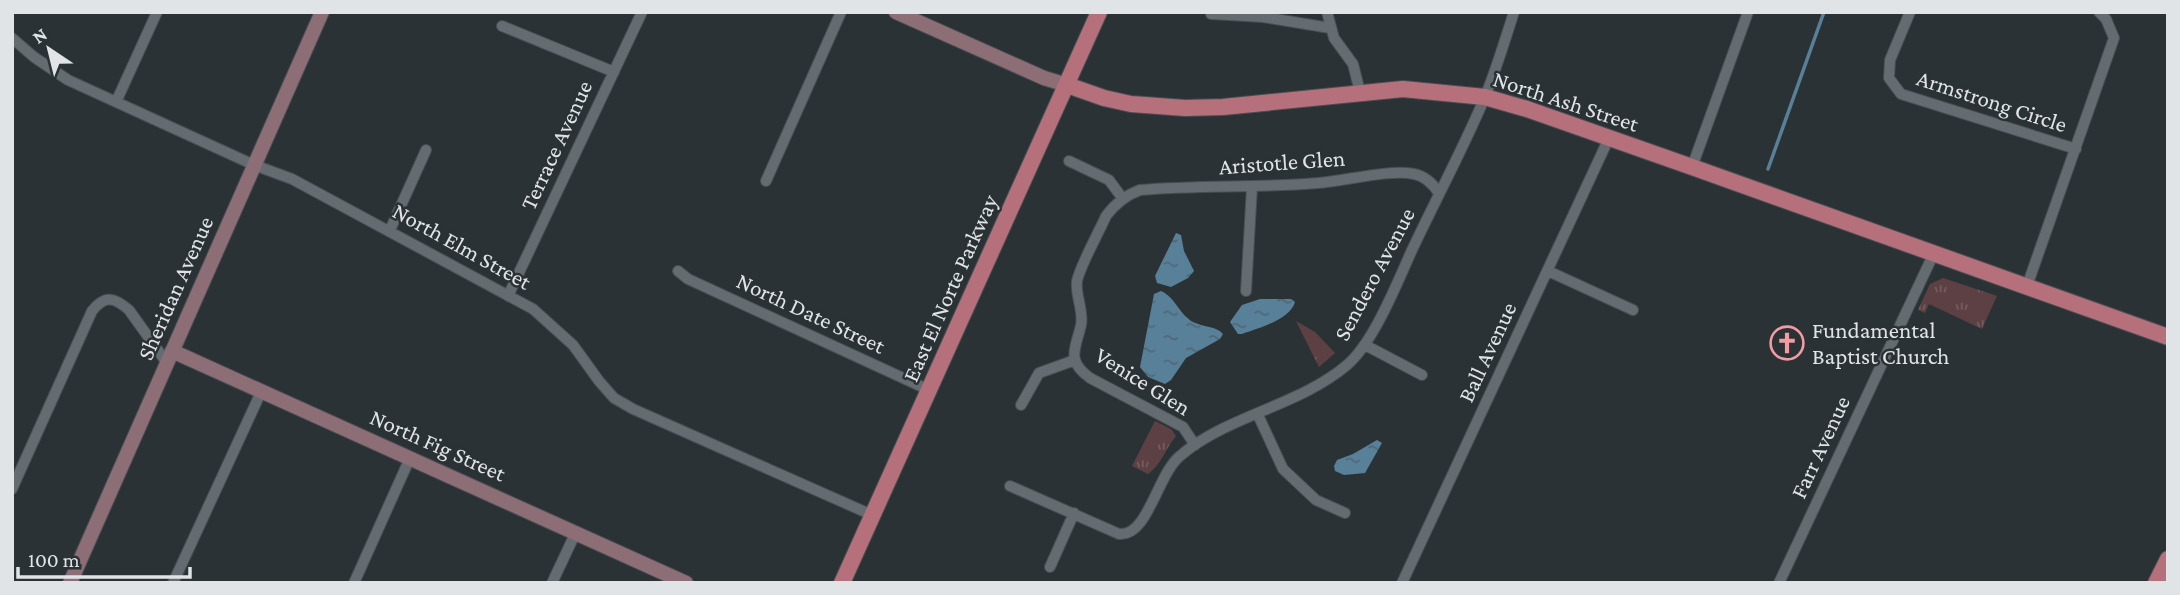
<svg xmlns="http://www.w3.org/2000/svg" width="2180" height="595" font-family="'Crimson Pro',serif">
  <defs>
    <pattern id="grass-tufts" width="24" height="20" patternUnits="userSpaceOnUse" patternTransform="scale(1.75)"><rect width="24" height="20" fill="#5d4043"/><path d="M3 7l-1-3M5 7V3M7 7l1-3M15 17l-1-3M17 17v-4M19 17l1-3" fill="none" stroke="#745b5e"/></pattern>
    <pattern id="water-ripples" width="26" height="14" patternUnits="userSpaceOnUse" patternTransform="scale(1.75)"><rect width="26" height="14" fill="#588099"/><path d="M2 4q2-2 4 0t4 0M15 11q2-2 4 0t4 0" fill="none" stroke="#506877"/></pattern>
  </defs>
  <rect width="100%" height="100%" fill="#2b3236"/>
  <path fill="url(#grass-tufts)" d="M 1943,278 L 1997,296 L 1982,329 L 1929,304 L 1925,313 L 1918,310 L 1930,284 Z
    M 1296,321 L 1315,332 L 1335,353 L 1319,367 Z
    M 1155,421 L 1171,429 L 1176,436 C 1166,447 1162,464 1148,474 L 1132,466 Z"/>
  <path fill="url(#water-ripples)" d="M 1176,233 L 1181,235 L 1184,251 L 1194,271 L 1188,278 L 1171,287 L 1157,283 L 1155,276 Z
    M 1161,291 C 1175,297 1179,314 1193,322 C 1202,327 1217,326 1223,334 L 1220,339 L 1186,358 L 1171,380 L 1165,384 L 1148,377 L 1140,367 L 1154,294 Z
    M 1260,299 L 1291,299 L 1295,302 C 1290,320 1258,328 1242,334 L 1238,334 L 1230,322 L 1242,305 Z
    M 1377,440 L 1382,443 L 1365,473 L 1344,475 L 1335,471 L 1334,466 L 1337,460 L 1353,454 Z"/>
  <g fill="none" stroke-linecap="round" stroke-linejoin="round">
    <path stroke="#588099" stroke-width="3.5" d="M 1768,169 L 1824,12"/>
    <defs>
      <path id="street" d="M 1327,12 L 1334,38 L 1353,64 L 1360,92
        M 1910,12 L 1890,60 L 1889,78 L 1901,94 L 2076,149
        M 1211,14 L 1263,17 L 1330,28
        M 502,26 L 614,72
        M 12,38 L 34,57 L 68,80 L 254,165 L 292,179 L 533,309 L 573,345 L 599,381 L 614,398 L 633,409 L 872,515
        M 116,102 L 157,12
        M 1069,161 L 1109,180 L 1123,199
        M 1692,167 L 1748,12
        M 766,181 L 841,12
        M 390,230 L 426,150
        M 678,271 L 688,279 L 929,390
        M 1548,271 L 1633,310
        M 2027,286 L 2114,38 L 2106,19 L 2099,12
        M 1246,291 L 1252,187
        M 508,296 L 642,12
        M 1365,345 L 1422,375
        M 1021,405 L 1039,373 L 1075,360
        M 1258,415 L 1283,469 L 1316,500 L 1345,513
        M 1195,445 L 1183,427 L 1090,378 C 1065,360 1076,348 1081,325 C 1084,311 1075,295 1077,281 C 1080,266 1099,232 1106,216 C 1115,204 1126,195 1140,190 C 1200,185 1259,188 1318,183 C 1345,181 1389,169 1414,174 C 1425,176 1433,184 1439,193
        M 1010,486 L 1119,534 C 1148,537 1157,475 1180,456 C 1226,416 1299,406 1347,365 C 1374,342 1397,283 1412,250 C 1436,199 1463,149 1485,97 C 1496,70 1505,40 1514,12
        M 12,489 L 92,311 C 105,295 114,297 129,310 L 167,363
        M 1050,567 L 1074,513
        M 173,583 L 262,390
        M 354,583 L 410,458
        M 552,583 L 576,532
        M 1402,583 L 1609,138
        M 1779,583 L 1934,253"/>
      <path id="secondary" d="M 896,12 L 1044,78 L 1067,85
        M 172,351 L 686,583
        M 70,583 L 322,12"/>
      <path id="primary" d="M 1067,85 L 1104,98 L 1131,104 L 1185,108 L 1223,107 L 1403,89 L 1485,97 L 1527,109 L 1692,167 L 2168,337
        M 842,583 L 1099,12
        M 2156,583 L 2168,559"/>
    </defs>
    <use href="#street" stroke="#494e52" stroke-width="12"/>
    <use href="#secondary" stroke="#494e52" stroke-width="16"/>
    <use href="#primary" stroke="#494e52" stroke-width="18"/>
    <use href="#street" stroke="#656c71" stroke-width="10"/>
    <use href="#secondary" stroke="#8e6e76" stroke-width="14"/>
    <use href="#primary" stroke="#b6707c" stroke-width="16"/>
  </g>
  <defs>
    <symbol id="church-ring" viewBox="-11 -11 22 22"><circle r="9.5" fill="#2b3236" stroke="#f49aa3" stroke-width="1.5"/><path d="M-1.2-6h2.4v3.5h3.3v2.4h-3.3V6h-2.4V-.1h-3.3v-2.4h3.3Z" fill="#f49aa3"/></symbol>
  </defs>
  <g fill-rule="evenodd">
    <use href="#church-ring" x="1768" y="324" width="38" height="38"/>
  </g>
  <g text-anchor="middle" dominant-baseline="central" stroke-width="5" stroke-linejoin="round" paint-order="stroke">
    <g font-size="23" fill="#e0e4e7" stroke="#2b3236">
      <text transform="translate(1566 101) rotate(18)">North Ash Street</text>
      <text transform="translate(1992 101) rotate(18)">Armstrong Circle</text>
      <text transform="translate(556 145) rotate(-65)">Terrace Avenue</text>
      <text transform="translate(1282 162) rotate(-4)">Aristotle Glen</text>
      <text transform="translate(462 246) rotate(29)">North Elm Street</text>
      <text transform="translate(1374 274) rotate(-62)">Sendero Avenue</text>
      <text transform="translate(175 288) rotate(-66)">Sheridan Avenue</text>
      <text transform="translate(950 288) rotate(-66)">East El Norte Parkway</text>
      <text transform="translate(811 313) rotate(25)">North Date Street</text>
      <text transform="translate(1487 352) rotate(-65)">Ball Avenue</text>
      <text transform="translate(1143 381) rotate(32)">Venice Glen</text>
      <text transform="translate(438 445) rotate(24)">North Fig Street</text>
      <text transform="translate(1820 447) rotate(-65)">Farr Avenue</text>
    </g>
    <g font-size="23" fill="#e0e4e7" stroke="#2b3236" text-anchor="start">
      <text x="1812" y="330">Fundamental<tspan x="1812" dy="26">Baptist Church</tspan></text>
    </g>
  </g>
  <rect width="2180" height="595" fill="none" stroke="#e0e4e7" stroke-width="28"/>
  <g transform="translate(49 49) rotate(325)" stroke="#2b3236" stroke-width="5" paint-order="stroke">
  <path d="M0-5L12 26L0 18L-12 26Z" fill="#e0e4e7"/>
  <text y="-10" font-size="19" font-weight="bold" text-anchor="middle" fill="#e0e4e7">N</text>
  </g>
  <path d="M18 567v10h172v-10" fill="none" stroke="#e0e4e7" stroke-width="3.5"/>
  <text x="28" y="567" font-size="21" fill="#e0e4e7" stroke="#2b3236" stroke-width="5" paint-order="stroke">100 m</text>
</svg>
